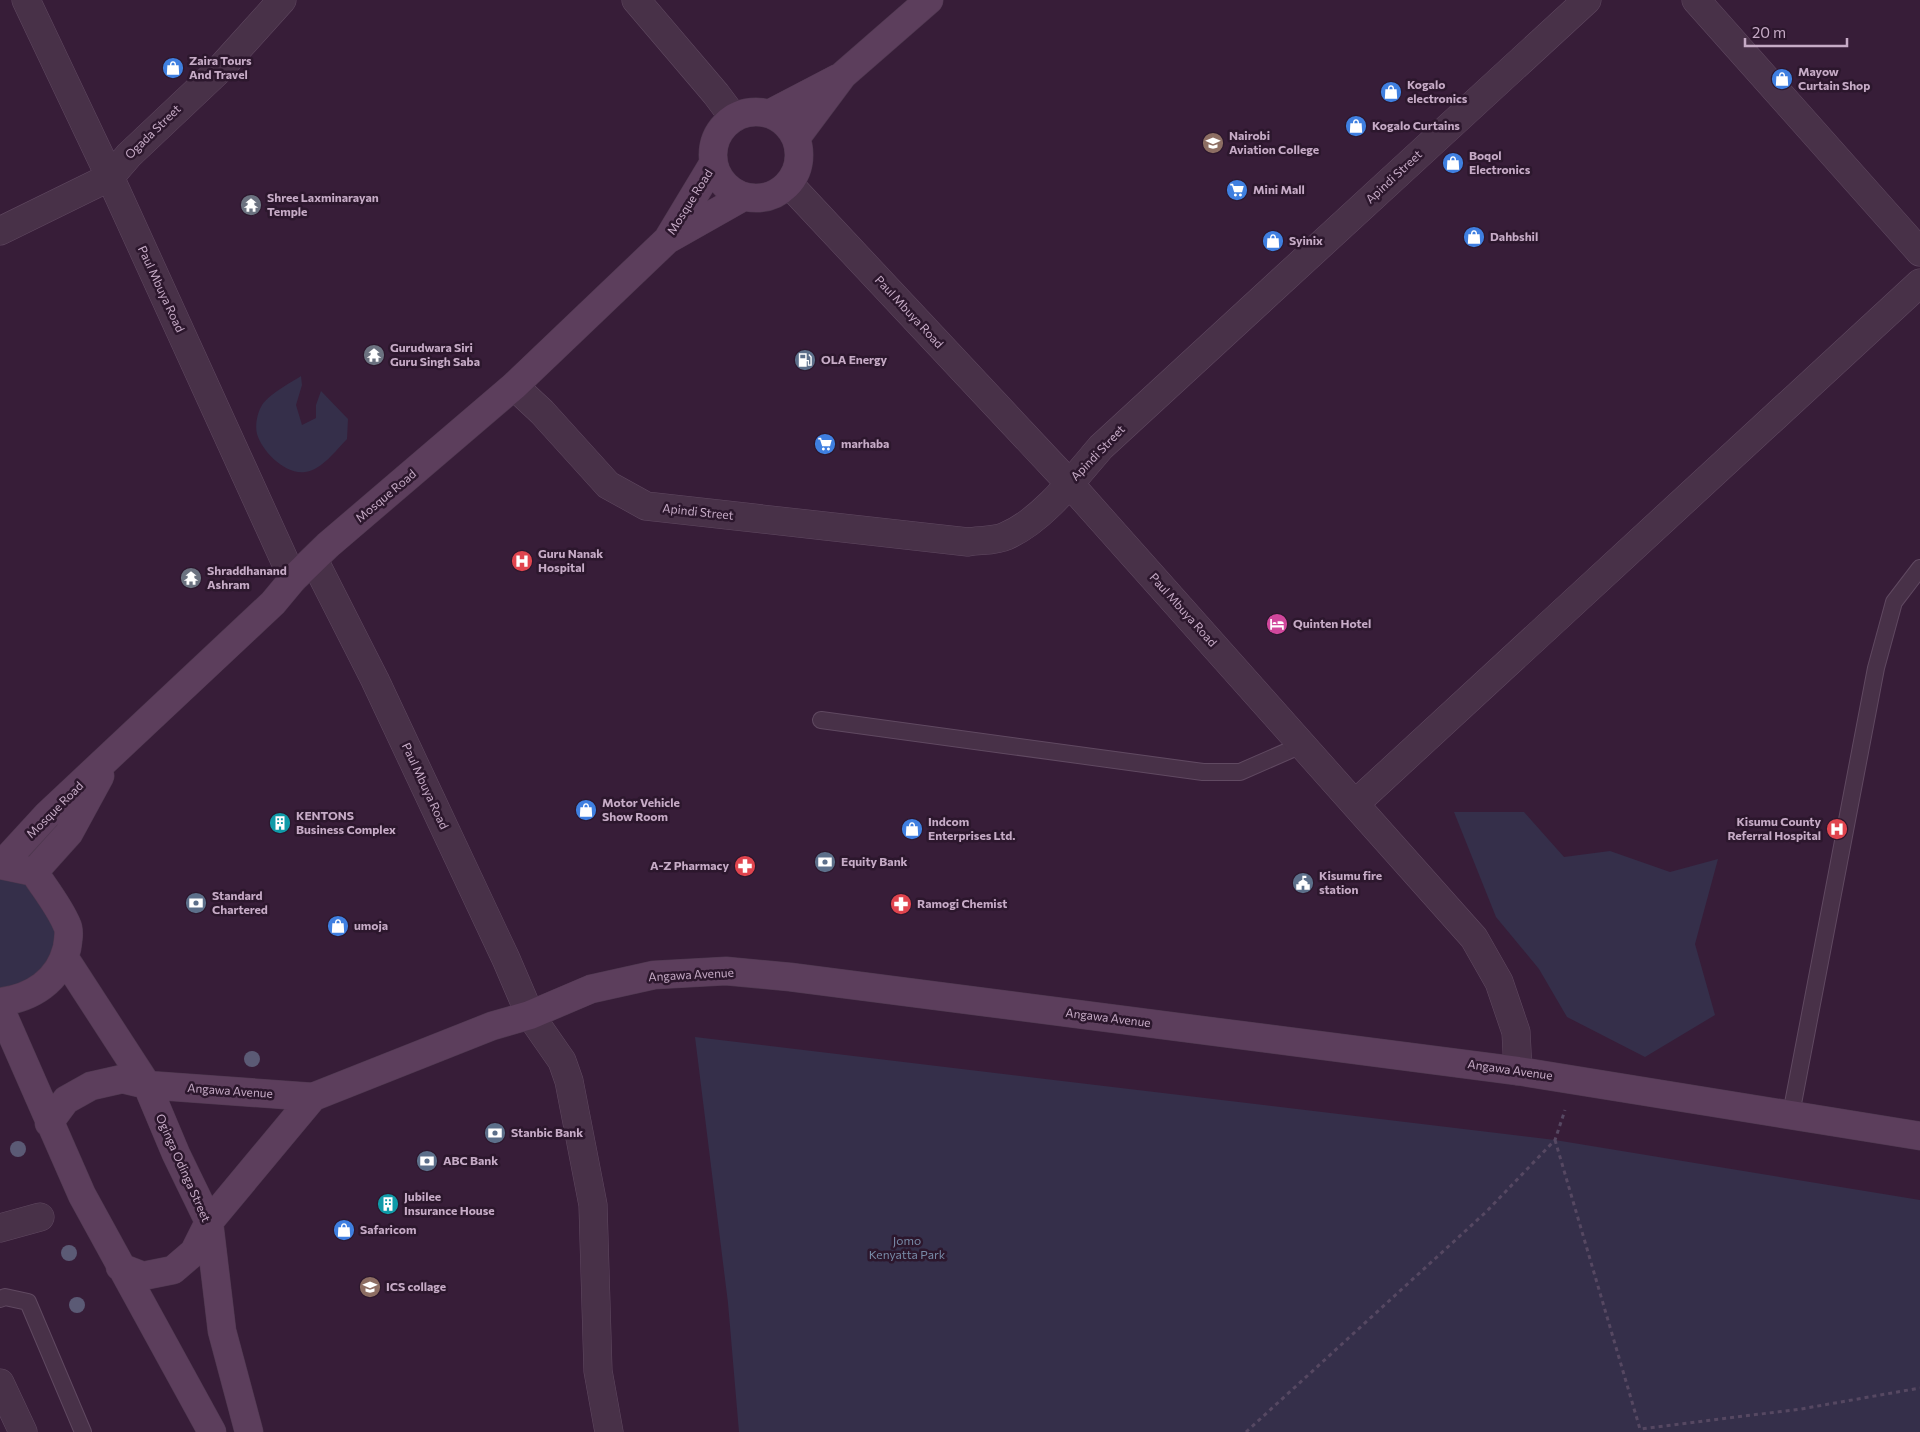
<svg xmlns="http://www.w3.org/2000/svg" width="1920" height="1432" viewBox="0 0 1920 1432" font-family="Commissioner,sans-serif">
<rect width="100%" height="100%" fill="#371d38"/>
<path fill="#352f4a" d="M 301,376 L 302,385 L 296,405 L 302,425 L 316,418 L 316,405 L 321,391 L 348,419 L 347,439 C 336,450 322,470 305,472 C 285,475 262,451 257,434 C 255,426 257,414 261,407 C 266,396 290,383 301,376 Z
M 1454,812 L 1524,812 L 1564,857 L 1610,851 L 1670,872 L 1718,859 L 1695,944 L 1715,1015 L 1645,1057 L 1567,1017 L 1539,969 L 1496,917 Z
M 0,874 L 18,874 L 58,929 L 55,945 L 37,978 L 0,992 Z
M 695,1037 L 1555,1140 L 1920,1200 L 1920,1432 L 739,1432 L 728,1303 Z"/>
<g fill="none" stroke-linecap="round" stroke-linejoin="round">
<g stroke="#604961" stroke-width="18">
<path id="lane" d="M 821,720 L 1203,772 L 1240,772 L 1304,744
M 1791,1114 L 1876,668 L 1894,602 L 1920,568
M 0,1299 L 5,1297 L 28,1302 L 83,1432"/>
</g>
<g stroke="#604961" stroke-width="29">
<path id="street" d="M 26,0 L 110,177 L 293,579
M 636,0 L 716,94 L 734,118
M 1696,0 L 1920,252
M 789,184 L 1069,483 L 1474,938 L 1499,982 L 1516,1032 L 1518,1071
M 0,231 L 110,177 L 129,155 L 218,71 L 282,0
M 514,386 L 542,412 L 608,485 L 646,506 L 968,542 C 980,540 996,541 1006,536 C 1042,521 1076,476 1101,447 L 1587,0
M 314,560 L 375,680 L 506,959 L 530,1015 L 562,1061 L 569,1081 L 593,1205 L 598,1371 L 609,1432
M 1356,803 L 1920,283
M 0,1228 L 40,1217
M 0,1383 L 23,1432"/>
</g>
<g stroke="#4e384f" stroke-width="29">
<path id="secondary" d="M713 155a43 43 0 1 1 86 0a43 43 0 1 1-86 0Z
M 769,114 L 838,78
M 796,138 L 843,75 L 929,0
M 669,237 L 713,164
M 2,864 L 47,815 L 273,603 L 293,579 L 328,545 L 514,386 L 667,240 L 743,197
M 0,865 L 34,872 C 45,889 59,906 67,925 C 70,931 68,941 67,948 C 59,981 32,998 0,1002
M 34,872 L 69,833 L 100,776
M 64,957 L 147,1085 L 176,1154 L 209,1222 L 222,1331 L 249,1432
M 0,1008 L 82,1195 L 212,1432
M 49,1123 L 66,1100 L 91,1086 L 122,1079 L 147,1085 L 313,1097 L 492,1026 L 530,1015 L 591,989 L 654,975 L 726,971 L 790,977 L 1518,1071 L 1920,1136
M 120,1267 L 143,1276 L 173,1270 L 194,1252 L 209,1222 L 313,1097"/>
</g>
<path stroke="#564862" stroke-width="3" stroke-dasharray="4 4" stroke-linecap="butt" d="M 1555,1140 L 1640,1429 L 1801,1409 L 1920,1388
M 1246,1432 L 1486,1212 L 1555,1140 L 1565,1110"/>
<use href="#lane" stroke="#483148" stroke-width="16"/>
<use href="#street" stroke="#483148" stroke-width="28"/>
<use href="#secondary" stroke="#5c3e5c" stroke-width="28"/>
</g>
<g fill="#5b5a75">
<circle cx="252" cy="1059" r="8"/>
<circle cx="18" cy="1149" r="8"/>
<circle cx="69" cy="1253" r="8"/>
<circle cx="77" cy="1305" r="8"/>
</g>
<defs>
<g id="shop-disc" transform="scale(1.125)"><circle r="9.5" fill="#3f7fe0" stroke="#2c172d"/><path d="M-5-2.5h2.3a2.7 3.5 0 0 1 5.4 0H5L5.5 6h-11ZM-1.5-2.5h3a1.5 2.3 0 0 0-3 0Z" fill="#fff"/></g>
<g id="university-disc" transform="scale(1.125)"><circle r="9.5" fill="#8d6e63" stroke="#2c172d"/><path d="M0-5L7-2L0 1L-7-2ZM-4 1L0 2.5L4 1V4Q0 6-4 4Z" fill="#fff"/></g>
<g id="supermarket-disc" transform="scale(1.125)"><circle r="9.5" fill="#3f7fe0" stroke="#2c172d"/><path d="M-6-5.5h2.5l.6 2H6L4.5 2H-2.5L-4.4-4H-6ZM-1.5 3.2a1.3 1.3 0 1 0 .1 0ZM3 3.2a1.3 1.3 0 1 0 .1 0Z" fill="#fff"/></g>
<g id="temple-disc" transform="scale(1.125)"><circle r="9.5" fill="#6b7280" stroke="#2c172d"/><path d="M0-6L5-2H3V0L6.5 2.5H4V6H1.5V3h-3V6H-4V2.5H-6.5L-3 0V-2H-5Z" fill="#fff"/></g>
<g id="fuel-disc" transform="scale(1.125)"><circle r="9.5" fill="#5c6f8a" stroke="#2c172d"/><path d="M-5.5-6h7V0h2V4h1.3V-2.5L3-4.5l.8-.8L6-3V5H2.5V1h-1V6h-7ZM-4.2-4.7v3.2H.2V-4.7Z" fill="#fff"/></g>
<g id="hospital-disc" transform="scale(1.125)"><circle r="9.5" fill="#e0444e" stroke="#2c172d"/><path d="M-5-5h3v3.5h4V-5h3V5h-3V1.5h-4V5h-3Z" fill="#fff"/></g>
<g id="hotel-disc" transform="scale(1.125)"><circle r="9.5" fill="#d1479c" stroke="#2c172d"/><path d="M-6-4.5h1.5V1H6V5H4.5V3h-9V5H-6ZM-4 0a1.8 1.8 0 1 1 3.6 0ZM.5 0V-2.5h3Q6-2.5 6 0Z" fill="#fff"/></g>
<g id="building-disc" transform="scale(1.125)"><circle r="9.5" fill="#0f9aa8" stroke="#2c172d"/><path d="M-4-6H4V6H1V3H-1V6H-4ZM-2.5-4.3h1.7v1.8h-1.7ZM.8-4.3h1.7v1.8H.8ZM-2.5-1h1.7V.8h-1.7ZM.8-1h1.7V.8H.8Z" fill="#fff"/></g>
<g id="bank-disc" transform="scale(1.125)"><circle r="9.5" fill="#5c6f8a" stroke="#2c172d"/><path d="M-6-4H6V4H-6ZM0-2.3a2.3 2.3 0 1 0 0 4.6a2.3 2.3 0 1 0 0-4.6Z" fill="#fff"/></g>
<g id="pharmacy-disc" transform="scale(1.125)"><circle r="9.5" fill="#e0444e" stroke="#2c172d"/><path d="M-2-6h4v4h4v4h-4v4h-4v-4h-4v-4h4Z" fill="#fff"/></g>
<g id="civic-disc" transform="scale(1.125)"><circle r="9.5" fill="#5c6f8a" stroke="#2c172d"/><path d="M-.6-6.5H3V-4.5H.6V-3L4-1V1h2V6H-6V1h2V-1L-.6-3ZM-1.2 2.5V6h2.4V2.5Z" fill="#fff"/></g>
<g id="school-disc" transform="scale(1.125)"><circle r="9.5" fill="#8d6e63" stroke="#2c172d"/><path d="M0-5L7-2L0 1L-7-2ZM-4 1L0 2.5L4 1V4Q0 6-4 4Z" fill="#fff"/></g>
</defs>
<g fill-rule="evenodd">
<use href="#shop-disc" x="173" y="68"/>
<use href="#shop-disc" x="1782" y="79"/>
<use href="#shop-disc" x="1391" y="92"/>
<use href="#shop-disc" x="1356" y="126"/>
<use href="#university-disc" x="1213" y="143"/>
<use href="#shop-disc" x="1453" y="163"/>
<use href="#supermarket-disc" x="1237" y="190"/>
<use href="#temple-disc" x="251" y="205"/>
<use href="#shop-disc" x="1474" y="237"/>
<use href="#shop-disc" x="1273" y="241"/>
<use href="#temple-disc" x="374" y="355"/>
<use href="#fuel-disc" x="805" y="360"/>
<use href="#supermarket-disc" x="825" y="444"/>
<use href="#hospital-disc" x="522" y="561"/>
<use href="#temple-disc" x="191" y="578"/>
<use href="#hotel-disc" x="1277" y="624"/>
<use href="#shop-disc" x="586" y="810"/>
<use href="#building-disc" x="280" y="823"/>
<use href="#shop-disc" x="912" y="829"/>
<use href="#hospital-disc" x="1837" y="829"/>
<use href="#bank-disc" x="825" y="862"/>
<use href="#pharmacy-disc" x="745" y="866"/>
<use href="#civic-disc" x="1303" y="883"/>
<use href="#bank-disc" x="196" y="903"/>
<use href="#pharmacy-disc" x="901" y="904"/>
<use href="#shop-disc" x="338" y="926"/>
<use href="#bank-disc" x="495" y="1133"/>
<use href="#bank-disc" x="427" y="1161"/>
<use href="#building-disc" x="388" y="1204"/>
<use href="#shop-disc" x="344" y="1230"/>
<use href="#school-disc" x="370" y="1287"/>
</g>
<g text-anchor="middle" stroke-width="5" stroke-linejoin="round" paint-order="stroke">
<g font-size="12" font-weight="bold" fill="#c6abc6" stroke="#2c172d" text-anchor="start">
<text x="189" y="65">Zaira Tours<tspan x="189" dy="14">And Travel</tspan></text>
<text x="1798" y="76">Mayow<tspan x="1798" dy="14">Curtain Shop</tspan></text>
<text x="1407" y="89">Kogalo<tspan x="1407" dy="14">electronics</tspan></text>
<text x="1372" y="130">Kogalo Curtains</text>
<text x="1229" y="140">Nairobi<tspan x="1229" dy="14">Aviation College</tspan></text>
<text x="1469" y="160">Boqol<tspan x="1469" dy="14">Electronics</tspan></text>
<text x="1253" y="194">Mini Mall</text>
<text x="267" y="202">Shree Laxminarayan<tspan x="267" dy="14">Temple</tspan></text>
<text x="1490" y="241">Dahbshil</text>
<text x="1289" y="245">Syinix</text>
<text x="390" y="352">Gurudwara Siri<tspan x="390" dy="14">Guru Singh Saba</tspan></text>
<text x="821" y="364">OLA Energy</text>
<text x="841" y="448">marhaba</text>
<text x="538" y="558">Guru Nanak<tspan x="538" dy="14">Hospital</tspan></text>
<text x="207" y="575">Shraddhanand<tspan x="207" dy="14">Ashram</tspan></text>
<text x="1293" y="628">Quinten Hotel</text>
<text x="602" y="807">Motor Vehicle<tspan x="602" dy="14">Show Room</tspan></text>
<text x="296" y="820">KENTONS<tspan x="296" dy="14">Business Complex</tspan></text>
<text x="928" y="826">Indcom<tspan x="928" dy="14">Enterprises Ltd.</tspan></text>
<text x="1821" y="826" text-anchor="end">Kisumu County<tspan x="1821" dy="14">Referral Hospital</tspan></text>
<text x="841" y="866">Equity Bank</text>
<text x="729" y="870" text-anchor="end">A-Z Pharmacy</text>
<text x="1319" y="880">Kisumu fire<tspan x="1319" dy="14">station</tspan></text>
<text x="212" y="900">Standard<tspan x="212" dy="14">Chartered</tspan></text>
<text x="917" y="908">Ramogi Chemist</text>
<text x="354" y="930">umoja</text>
<text x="511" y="1137">Stanbic Bank</text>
<text x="443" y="1165">ABC Bank</text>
<text x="404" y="1201">Jubilee<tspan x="404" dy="14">Insurance House</tspan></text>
<text x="360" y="1234">Safaricom</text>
<text x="386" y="1291">ICS collage</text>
</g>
<g font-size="12" fill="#c6abc6" stroke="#2c172d">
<text transform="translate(153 132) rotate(-44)" y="4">Ogada Street</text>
<text transform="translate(1394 177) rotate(-43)" y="4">Apindi Street</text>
<text transform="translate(690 202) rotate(-58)" y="4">Mosque Road</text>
<text transform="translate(161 289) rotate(65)" y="4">Paul Mbuya Road</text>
<text transform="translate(909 312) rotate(47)" y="4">Paul Mbuya Road</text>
<text transform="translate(1098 453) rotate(-46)" y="4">Apindi Street</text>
<text transform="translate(386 496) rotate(-40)" y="4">Mosque Road</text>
<text transform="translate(698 512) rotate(6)" y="4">Apindi Street</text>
<text transform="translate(1183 610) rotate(48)" y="4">Paul Mbuya Road</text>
<text transform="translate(425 786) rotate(65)" y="4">Paul Mbuya Road</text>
<text transform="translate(55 810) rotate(-45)" y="4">Mosque Road</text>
<text transform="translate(691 975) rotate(-3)" y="4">Angawa Avenue</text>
<text transform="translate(1108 1018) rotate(7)" y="4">Angawa Avenue</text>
<text transform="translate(1510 1070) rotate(8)" y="4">Angawa Avenue</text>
<text transform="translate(230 1091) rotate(4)" y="4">Angawa Avenue</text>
<text transform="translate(183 1168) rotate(66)" y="4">Oginga Odinga Street</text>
</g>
<g font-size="12" fill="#788ba7" stroke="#2c172d">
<text x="907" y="1245">Jomo<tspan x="907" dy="14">Kenyatta Park</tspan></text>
</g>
</g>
<path d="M1745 38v8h102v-8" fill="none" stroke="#c6abc6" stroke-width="2.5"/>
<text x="1752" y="38" font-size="15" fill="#c6abc6" stroke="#2c172d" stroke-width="4" paint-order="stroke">20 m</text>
</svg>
